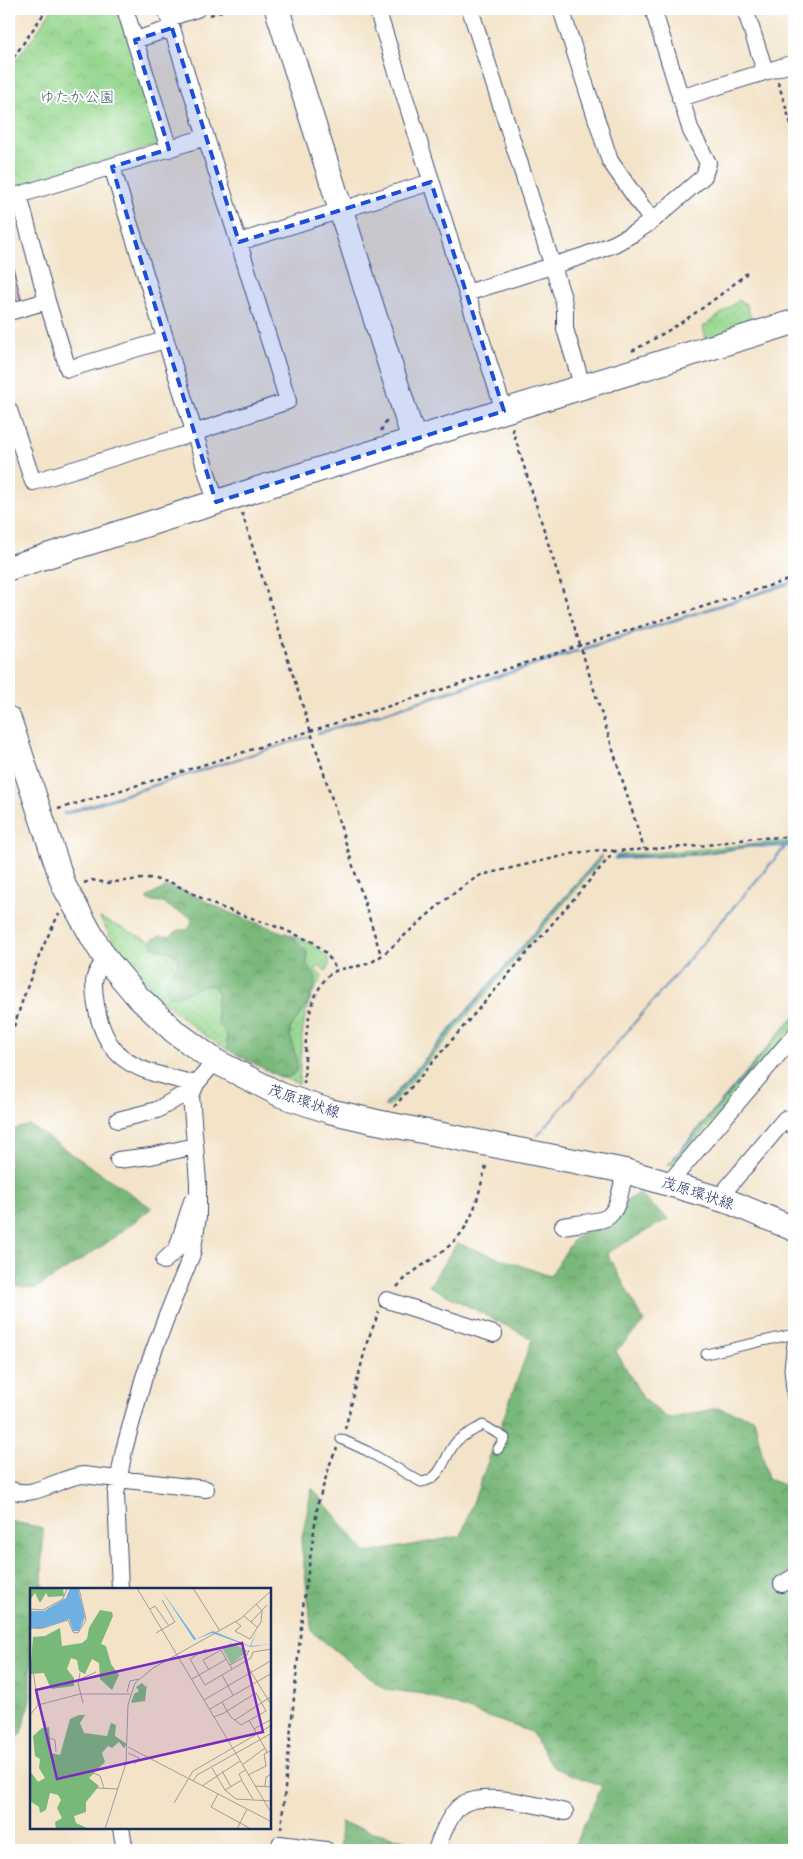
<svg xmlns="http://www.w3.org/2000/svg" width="803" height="1859" viewBox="0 0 803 1859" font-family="'Patrick Hand','Klee One',sans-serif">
<defs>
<pattern id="grass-dots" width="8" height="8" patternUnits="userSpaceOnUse" patternTransform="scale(1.25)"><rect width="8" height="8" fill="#95d78e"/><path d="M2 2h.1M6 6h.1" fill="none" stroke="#80b97d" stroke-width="1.8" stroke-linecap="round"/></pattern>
<pattern id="forest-crowns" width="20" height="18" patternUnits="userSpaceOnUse" patternTransform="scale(1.25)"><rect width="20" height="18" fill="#78b879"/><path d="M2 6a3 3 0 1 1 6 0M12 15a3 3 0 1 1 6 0" fill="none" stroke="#629666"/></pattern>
<pattern id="park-crowns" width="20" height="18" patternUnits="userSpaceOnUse" patternTransform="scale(1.25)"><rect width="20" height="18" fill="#95d78e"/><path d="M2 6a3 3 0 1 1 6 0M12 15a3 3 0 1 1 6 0" fill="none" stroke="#80b97d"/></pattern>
<pattern id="water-waves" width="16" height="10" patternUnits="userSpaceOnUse" patternTransform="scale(1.25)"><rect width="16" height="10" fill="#6fb0e3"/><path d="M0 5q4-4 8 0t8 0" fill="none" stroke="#5a90bb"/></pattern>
<pattern id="building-back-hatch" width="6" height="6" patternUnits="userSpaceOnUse" patternTransform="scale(1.25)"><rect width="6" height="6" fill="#c592be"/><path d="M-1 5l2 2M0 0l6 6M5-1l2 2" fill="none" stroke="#9f789e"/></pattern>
</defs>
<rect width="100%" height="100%" fill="#fff"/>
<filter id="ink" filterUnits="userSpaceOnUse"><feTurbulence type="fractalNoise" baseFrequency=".02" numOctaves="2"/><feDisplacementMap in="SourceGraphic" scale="10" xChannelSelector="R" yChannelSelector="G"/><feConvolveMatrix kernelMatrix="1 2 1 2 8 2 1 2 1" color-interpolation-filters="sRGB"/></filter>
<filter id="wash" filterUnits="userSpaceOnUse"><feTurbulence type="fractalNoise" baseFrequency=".0096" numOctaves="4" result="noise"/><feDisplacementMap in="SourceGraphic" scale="20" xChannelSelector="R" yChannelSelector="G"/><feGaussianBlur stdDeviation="1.12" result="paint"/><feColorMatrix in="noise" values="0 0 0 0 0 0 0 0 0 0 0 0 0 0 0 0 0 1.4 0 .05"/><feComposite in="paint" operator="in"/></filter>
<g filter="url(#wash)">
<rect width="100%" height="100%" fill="#f3e3c8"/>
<path fill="url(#grass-dots)" stroke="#588376" d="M 739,300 L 746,304 L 752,321 L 750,326 L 706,340 L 703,327 Z
M 774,842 L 794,842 L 794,844 L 750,846 L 694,854 L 615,857 L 618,855 L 695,850 Z
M 601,857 L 602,859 L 389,1107 L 386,1106 Z
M 100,918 L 150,941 L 154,948 L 170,952 L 178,956 L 178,966 L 168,974 L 183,995 L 198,986 L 212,985 L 218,992 L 216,1005 L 218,1023 L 226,1032 L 228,1050 C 175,1019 129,972 100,918 Z
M 285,933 C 296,936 342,955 326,971 L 318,966 L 316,971 L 322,976 C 319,983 314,990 311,997 C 300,1024 301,1056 299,1084 L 278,1076 L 284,1078 L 297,1062 C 296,1051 288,1040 290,1029 L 307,1004 L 312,972 L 307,966 C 306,962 308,958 307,953 C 305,946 292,936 285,933 Z
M 794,1018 L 794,1026 L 674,1165 L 668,1164 L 675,1158 Z"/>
<path fill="url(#forest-crowns)" stroke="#4a746c" d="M 166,887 L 185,891 L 230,913 L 290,935 L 307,953 L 307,966 C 310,969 313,972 315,976 C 319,989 298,1018 290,1029 C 288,1042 313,1084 278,1076 L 228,1050 L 226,1032 L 218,1023 L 216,1005 L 218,992 L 212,985 C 195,986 186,995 169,997 C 164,980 164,978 178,966 L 178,956 L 170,952 L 154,947 L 150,941 L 160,936 L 170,936 L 179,930 L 187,930 C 200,914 182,915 173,909 C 164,903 160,901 150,901 L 146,898 Z
M 29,1125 L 152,1208 L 104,1245 L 35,1289 L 9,1285 L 9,1131 Z
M 638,1193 L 668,1219 L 607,1253 L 644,1322 L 616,1351 L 643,1398 L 668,1419 L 717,1408 L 754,1418 L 768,1479 L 794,1489 L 794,1850 L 572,1850 L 602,1786 L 554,1768 L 531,1732 L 423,1694 L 384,1689 L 312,1632 L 301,1542 L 312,1488 L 366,1553 L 461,1536 L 532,1339 L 429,1286 L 457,1243 L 550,1276 L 573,1240 Z
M 9,1521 L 43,1528 L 42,1589 L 31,1589 L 31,1694 L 22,1734 L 9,1741 Z
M 341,1823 L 440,1850 L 339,1850 Z"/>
<path fill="url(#park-crowns)" stroke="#588376" d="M 52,9 L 119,9 L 162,143 L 9,191 L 9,69 L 35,35 Z"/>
<path fill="url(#water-waves)" stroke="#4570a0" d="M 794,581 L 794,583 L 584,650 L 583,648 Z
M 577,650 L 579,652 L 319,734 L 317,733 Z
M 309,736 L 309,737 L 64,815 L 63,813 Z
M 794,844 L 794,845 L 787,846 L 538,1136 L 537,1136 L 784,847 L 750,847 L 694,855 L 614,859 L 615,857 L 694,854 L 750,846 Z
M 601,855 L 601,857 L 386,1106 L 384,1106 Z
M 794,1016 L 674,1159 L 673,1158 Z"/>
<g id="blocks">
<path fill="url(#building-back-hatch)" d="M 9,261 L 12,263 L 21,300 L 9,303 Z"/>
</g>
</g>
<g filter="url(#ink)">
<use href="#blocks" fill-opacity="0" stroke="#3b4a6e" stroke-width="1"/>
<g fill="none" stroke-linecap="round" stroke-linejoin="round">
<g stroke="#3b4a6e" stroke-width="11">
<path id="lane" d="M 706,1354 L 794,1334
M 792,1399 L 789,1369 L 793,1335
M 341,1439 L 367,1451 L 421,1482 C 442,1480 444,1456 456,1442 C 463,1435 475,1430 483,1425 L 505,1438 L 498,1449"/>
</g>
<g stroke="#3b4a6e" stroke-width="18">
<path id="street" d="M 125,9 L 169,149
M 377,9 L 504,411
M 470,9 L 563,298 L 565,310 L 565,329 L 583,388
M 561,9 L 610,161 L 652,221
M 745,9 L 765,71
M 169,18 L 197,9
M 135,40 L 172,28
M 680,98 L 794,63
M 112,167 L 216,502
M 239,242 L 431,182
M 467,293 L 586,255 L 614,244 L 634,233 L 652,221 L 704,176 L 708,163 L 691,131 L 653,9
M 9,312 L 47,301
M 165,340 L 68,369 L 47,301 L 19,195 L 206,137
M 9,410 L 33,482 L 194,433 L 288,401 L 166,9
M 106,959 C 91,977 93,982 96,1005 C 106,1067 143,1071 196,1084
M 118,1120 L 157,1110 L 179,1097 L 191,1096
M 118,1160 L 151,1156 L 195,1146
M 669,1183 L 794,1036
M 718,1199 L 785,1119 L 794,1127
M 563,1226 C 573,1224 598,1222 606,1218 C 620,1210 621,1185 625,1171
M 164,1261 L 177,1249 L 192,1201
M 387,1300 L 494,1334
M 9,1489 C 32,1501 59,1477 83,1475 L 206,1489
M 782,1584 L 794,1577
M 120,1589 L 116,1494 L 124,1450 L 144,1377 L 166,1318 L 192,1254 L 198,1217 L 198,1182 L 191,1096 L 196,1084 L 215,1061
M 121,1828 L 125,1850
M 280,1844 L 326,1850
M 436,1850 C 441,1837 447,1820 457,1809 C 476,1787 539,1806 565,1812"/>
</g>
<g stroke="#3b4a6e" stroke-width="26">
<path id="secondary" d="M 277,9 L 414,440
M 9,568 L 504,411 L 794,322
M 9,719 L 64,886 L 93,938 L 106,959 L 138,997 L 174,1031 L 215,1061 L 281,1095 L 329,1111 L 377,1122 L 625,1171 L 730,1202 L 794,1229"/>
</g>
<path stroke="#3b4a6e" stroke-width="2.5" stroke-dasharray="4 4" stroke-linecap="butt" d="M 210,15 L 229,9
M 9,64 L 47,9
M 778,82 L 794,134
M 632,351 C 674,329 711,304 747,273
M 512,428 L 644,849
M 381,431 L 388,418
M 242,513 L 381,955
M 58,809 L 168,776 L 794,578
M 84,883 L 92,880 L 107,883 L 150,878 L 172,883 L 217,906 L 280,928 L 313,942 L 326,953 L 337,970
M 9,1042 C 23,998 37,955 59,914
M 304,1084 C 306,1049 303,1007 326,978 C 337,964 360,970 375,960 C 385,954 395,944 404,936 C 429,914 453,891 481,875 L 576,853 L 600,850 L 615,851
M 394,1107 L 615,851 L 700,846 L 754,838 L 794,837
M 397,1287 C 416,1265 448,1254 464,1229 C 477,1210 480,1185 487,1163
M 345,1429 L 367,1342 L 379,1312
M 281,1829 L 303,1607 L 318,1503 L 331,1461 L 337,1448"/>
<use href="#lane" stroke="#fff" stroke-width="9"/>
<use href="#street" stroke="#fff" stroke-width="16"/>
<use href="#secondary" stroke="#fff" stroke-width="24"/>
</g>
</g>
<path fill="#1d4ed8" fill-opacity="0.2" stroke="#1d4ed8" stroke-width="4" stroke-dasharray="10 6" stroke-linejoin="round" d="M 172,28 L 239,242 L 431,182 L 504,411 L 216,502 L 112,167 L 169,149 L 135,40 Z"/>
<g text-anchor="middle" stroke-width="4" stroke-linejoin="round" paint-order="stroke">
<g font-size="15" fill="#40616c" stroke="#fff">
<text x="77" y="102">ゆたか公園</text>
</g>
<g font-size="15" fill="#1b2f5e" stroke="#fff">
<text transform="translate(304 1101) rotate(19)" y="5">茂原環状線</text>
<text transform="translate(698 1193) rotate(18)" y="5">茂原環状線</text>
</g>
</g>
<g transform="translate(30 1588)">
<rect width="241" height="241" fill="#f3e3c8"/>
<path d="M 0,0 L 33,0 L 34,8 L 18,9 L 16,5 L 10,15 L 5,5 L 0,12 ZM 70,22 L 82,24 L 83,28 L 71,56 L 76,58 L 81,76 L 89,87 L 82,102 L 70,91 L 69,75 L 62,71 L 55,86 L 49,83 L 47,72 L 41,70 L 37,81 L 44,90 L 44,98 L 21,101 L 14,85 L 0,86 L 3,49 L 15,48 L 30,40 L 32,58 L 52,55 L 57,51 L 59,40 ZM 117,94 L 115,113 L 101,115 L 104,106 L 109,103 L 106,99 L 112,95 L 116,99 ZM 49,127 L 55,127 L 50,135 L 54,145 L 77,148 L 81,135 L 86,137 L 85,148 L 97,156 L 94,160 L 89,154 L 82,160 L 78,158 L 72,165 L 75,174 L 59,190 L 69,198 L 56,214 L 56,224 L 44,228 L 46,235 L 59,241 L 26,241 L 25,234 L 32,230 L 27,220 L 31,212 L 28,207 L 20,205 L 16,222 L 10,225 L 9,219 L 0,213 L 0,183 L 8,194 L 15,190 L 9,180 L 10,171 L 5,168 L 3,148 L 12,140 L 19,139 L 21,165 L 30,167 L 40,131 Z" fill="#78b879"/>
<path d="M 201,55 L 218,63 L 201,76 L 192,60 Z" fill="#95d78e"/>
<path d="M 40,0 L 48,0 L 55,29 L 49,43 L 43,43 L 39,31 L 10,41 L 0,40 L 0,23 L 14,23 L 36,10 ZM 130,0 L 166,51 L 183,43 L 220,58 L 227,43 L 221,58 L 241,56 L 221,59 L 182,45 L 164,52 Z" fill="#6fb0e3"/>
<path fill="none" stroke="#9d9b9e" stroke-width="1" d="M 107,0 L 242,226M 163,0 L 190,43M 132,12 L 145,34M 0,21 L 13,22 L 33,11 L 37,0M 120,21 L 125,18 L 139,38M 214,28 L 227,39M 206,34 L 211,38 L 205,43 L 220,51 L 231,34 L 232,23 L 226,16M 221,34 L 237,17M 0,40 L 13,40 L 38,32 L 43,44 L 48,45 L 56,32 L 49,0M 126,45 L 145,34M 176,61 L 160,71 L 175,97 L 221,70 L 223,64 L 242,61M 215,74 L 242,118M 200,77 L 217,67 L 219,62M 0,79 L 3,82 L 8,117M 179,82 L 173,72 L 191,62 L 202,81M 50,85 L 48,95 L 53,115M 192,87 L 203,107M 162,91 L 197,71M 48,92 L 66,84M 97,104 L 100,93 L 109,91M 174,112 L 242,72M 180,121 L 242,85M 0,127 L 8,117 L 50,106 L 100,106M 184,129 L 194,125 L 197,123 L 226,105 L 236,123 L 211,137 L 201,129 L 197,123 L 192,114M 205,132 L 242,108M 219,132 L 227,146 L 242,137M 15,133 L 17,149 L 25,152 L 26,164M 224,141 L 242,131M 98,159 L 242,234M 98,165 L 109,170 L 105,176M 212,177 L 235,160M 182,180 L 195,202 L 212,192 L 209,186 L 215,182M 57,182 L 70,188 L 74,200M 192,183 L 201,199M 218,187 L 236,178 L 234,166 L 242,162M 163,193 L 167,187 L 242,145M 212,193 L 223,211M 172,198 L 210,173M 225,198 L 242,199M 235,198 L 236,189 L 242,186M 67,200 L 88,201M 195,202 L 206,211 L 242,213M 188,206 L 181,219 L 221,241M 144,215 L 163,183 L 227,146 L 237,164M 75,241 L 96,175 L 98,117 L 105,95 L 123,80 L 210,31 L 242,2M 207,241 L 217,221"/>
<path fill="#7b2cbf" fill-opacity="0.15" stroke="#7b2cbf" stroke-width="2.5" d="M 212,55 L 233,144 L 27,191 L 6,102 Z"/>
<rect width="241" height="241" fill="none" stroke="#1b2f5e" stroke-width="2.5"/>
</g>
<rect width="803" height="1859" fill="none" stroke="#fff" stroke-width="30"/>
</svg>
